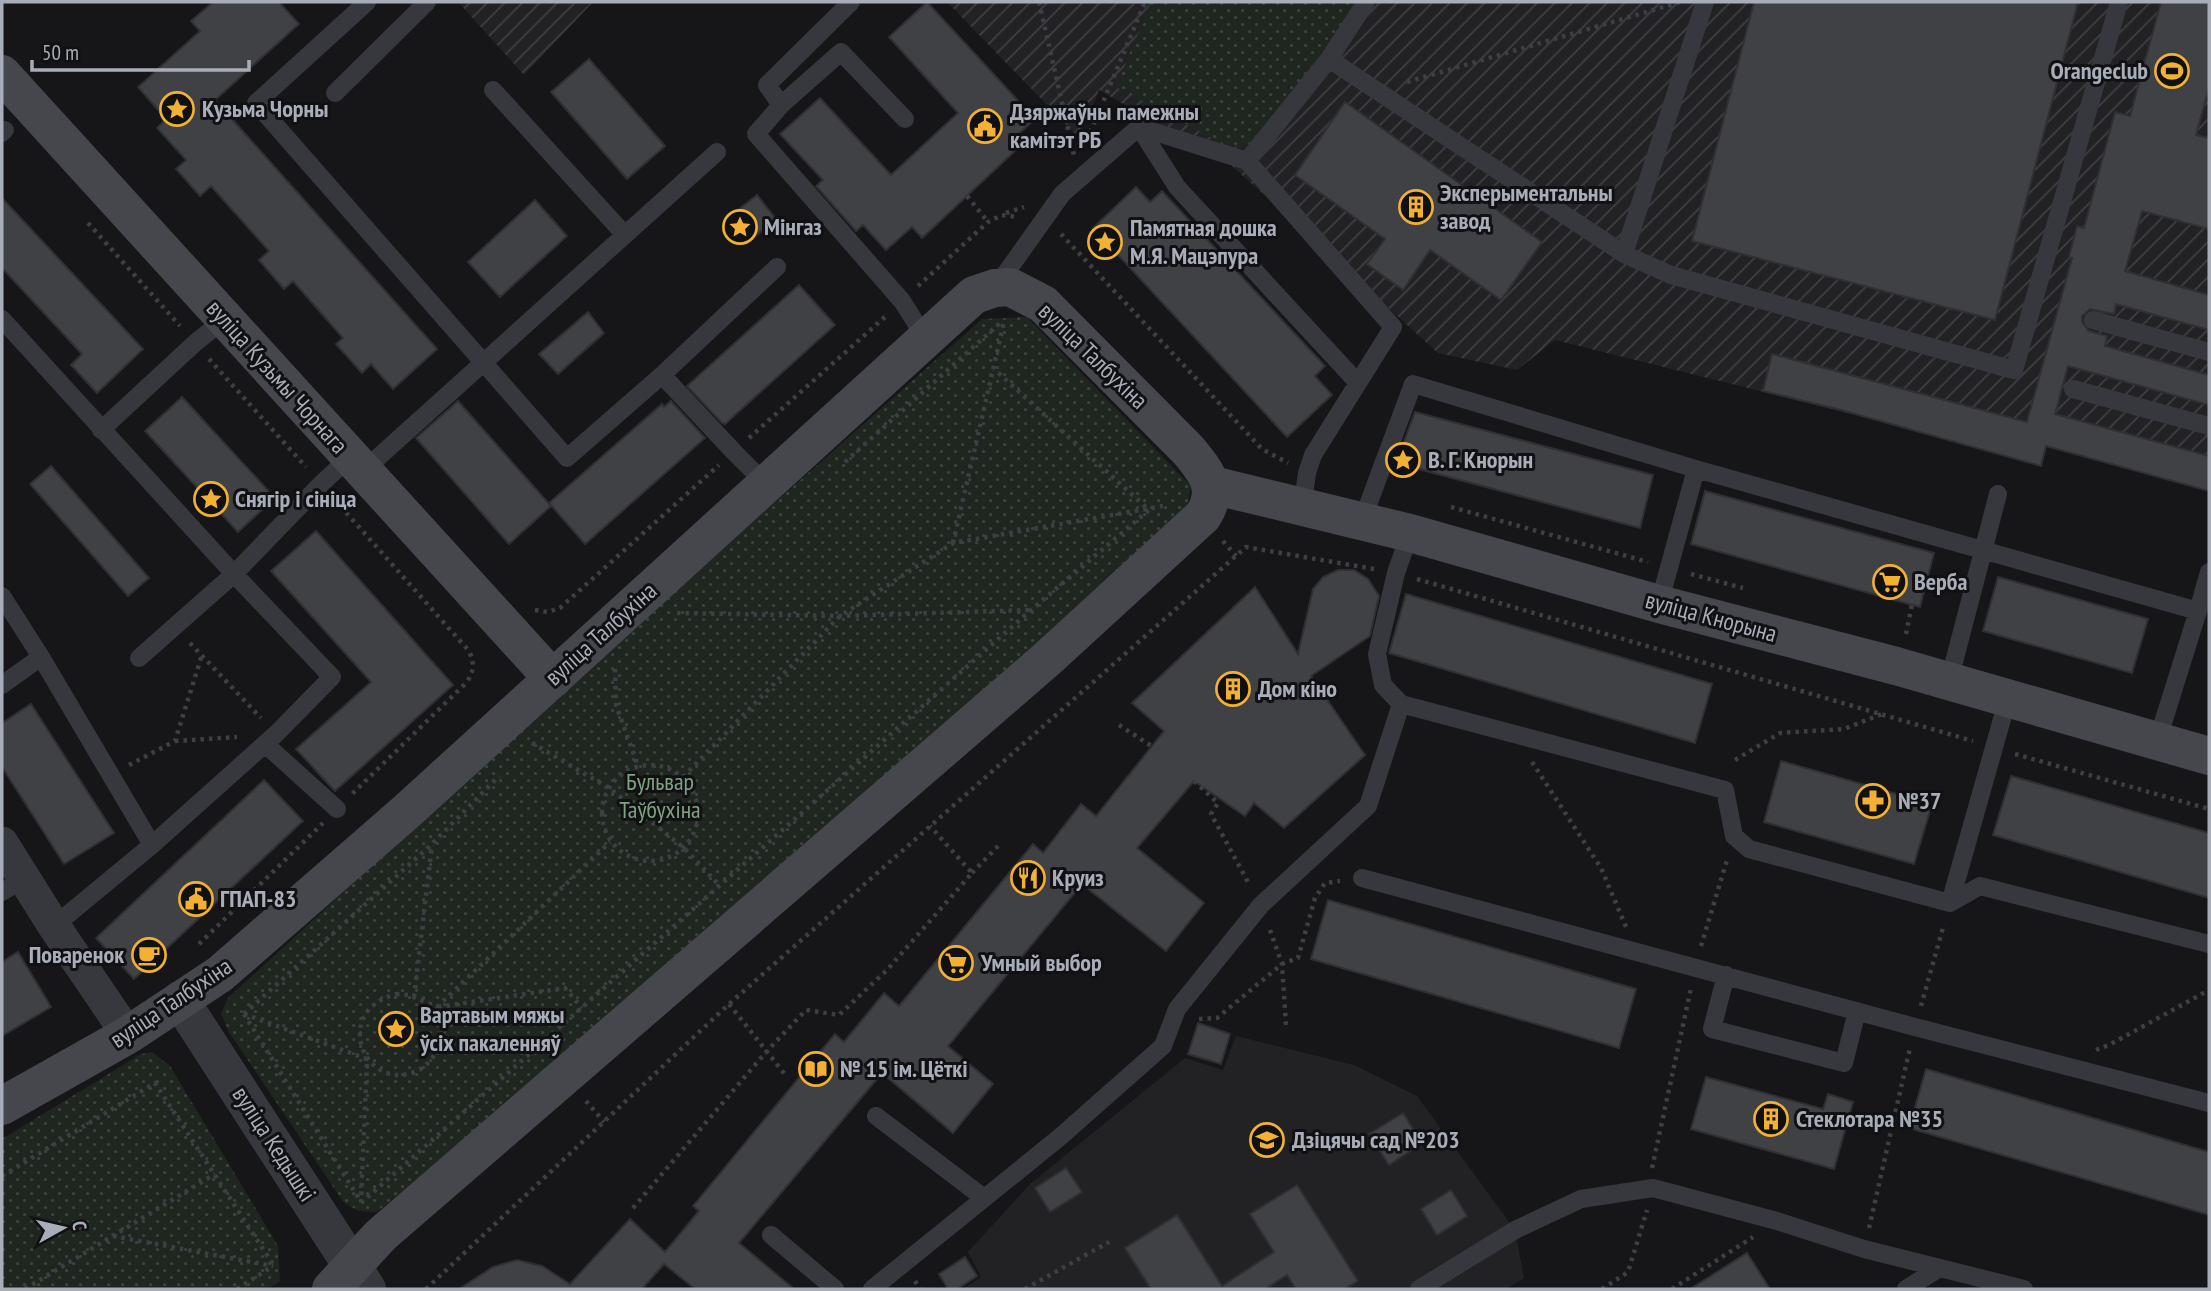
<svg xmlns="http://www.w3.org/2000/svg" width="2211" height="1291" viewBox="0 0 2211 1291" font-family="'PT Sans Narrow',sans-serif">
<defs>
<pattern id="industrial-furrows" width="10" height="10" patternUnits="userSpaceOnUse" patternTransform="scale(1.75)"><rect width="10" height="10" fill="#222225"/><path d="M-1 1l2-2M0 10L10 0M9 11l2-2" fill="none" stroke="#3f3f43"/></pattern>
<pattern id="grass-dots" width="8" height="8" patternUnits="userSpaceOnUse" patternTransform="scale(1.75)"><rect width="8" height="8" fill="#1e261f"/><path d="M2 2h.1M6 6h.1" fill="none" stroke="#3c433d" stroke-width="1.8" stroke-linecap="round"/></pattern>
</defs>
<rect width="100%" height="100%" fill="#161618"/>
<path fill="#222225" d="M 1236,1036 L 1354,1065 L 1417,1096 L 1515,1230 L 1524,1278 L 1506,1289 L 963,1289 L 981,1277 L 968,1252 L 1030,1184 L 1185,1058 L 1223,1070 Z"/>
<path fill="url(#industrial-furrows)" d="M 458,2 L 593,2 L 524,75 Z
M 947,2 L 2209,2 L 2209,491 L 2047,446 L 2041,466 L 1868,418 L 1555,340 L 1517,370 L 1438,353 L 1232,166 L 1099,90 L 1079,138 Z"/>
<path fill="url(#grass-dots)" d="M 1151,2 L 1359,2 L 1272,138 L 1231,148 L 1116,87 Z
M 1027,317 L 1191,486 L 1185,519 L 738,916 L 377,1212 L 359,1211 L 344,1203 L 229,1032 L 221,1014 L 228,998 L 558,695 L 982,319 Z
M 152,1052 L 170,1066 L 278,1246 L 280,1281 L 268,1289 L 2,1289 L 2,1139 L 141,1054 Z"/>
<path fill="#404145" stroke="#303034" stroke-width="2" d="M 213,2 L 279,2 L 299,24 L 215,100 L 437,349 L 393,389 L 371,364 L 362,373 L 336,344 L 343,338 L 293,281 L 284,289 L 259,260 L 269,251 L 211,186 L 200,196 L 176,169 L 186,160 L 157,128 L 166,119 L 138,87 L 200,31 L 191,21 Z
M 927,2 L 1035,119 L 1010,142 L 1017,149 L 922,238 L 912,227 L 886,250 L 863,225 L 856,231 L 816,186 L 823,180 L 780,134 L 820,98 L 891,175 L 958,113 L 889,37 Z
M 1754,2 L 2078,2 L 1995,320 L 1692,241 Z
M 2161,2 L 2209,2 L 2209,88 L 2196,135 L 2209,138 L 2209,229 L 2142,211 L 2125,271 L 2209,295 L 2209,330 L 2116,304 L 2114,314 L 2090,309 L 2082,316 L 2082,322 L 2089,331 L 2107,336 L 2105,346 L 2209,375 L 2209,405 L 2068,366 L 2055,414 L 2209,456 L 2209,491 L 2046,446 L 2041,466 L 1841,410 L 1763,391 L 1772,354 L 2027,422 L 2072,258 L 2069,257 L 2077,226 L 2084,228 L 2115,112 L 2130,116 Z
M 589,59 L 665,146 L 627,179 L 551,92 Z
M 1345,102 L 1542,242 L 1501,300 L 1430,250 L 1403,290 L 1367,264 L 1385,239 L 1295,175 Z
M 1136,187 L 1150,202 L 1162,191 L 1325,366 L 1315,376 L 1332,395 L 1287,437 L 1093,228 Z
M 757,195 L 776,219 L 748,242 L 729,217 Z
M 2,198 L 143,349 L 97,393 L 71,365 L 82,354 L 2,268 Z
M 535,200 L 567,236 L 500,297 L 468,262 Z
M 799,285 L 835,325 L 725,424 L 722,423 L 687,386 Z
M 588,312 L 604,333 L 558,374 L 539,354 Z
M 182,397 L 275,498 L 238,532 L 145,431 Z
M 458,401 L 551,506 L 509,544 L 416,438 Z
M 671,401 L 705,438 L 585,544 L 549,503 L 662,404 L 664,407 Z
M 1415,412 L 1653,475 L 1640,528 L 1396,463 Z
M 51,466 L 149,578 L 128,596 L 30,484 Z
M 1705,491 L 1934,553 L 1920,607 L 1691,544 Z
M 316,531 L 453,685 L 335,791 L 296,749 L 371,682 L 271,571 Z
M 1338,570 L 1354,570 L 1368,579 L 1379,596 L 1370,636 L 1311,676 L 1365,755 L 1284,828 L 1254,803 L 1245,816 L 1194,781 L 1137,848 L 1204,903 L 1166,951 L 1082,884 L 948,1046 L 993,1084 L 953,1133 L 882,1073 L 739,1243 L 794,1289 L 695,1289 L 664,1264 L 642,1289 L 459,1289 L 493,1267 L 517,1260 L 542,1266 L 570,1284 L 630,1219 L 665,1252 L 699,1211 L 693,1206 L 835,1034 L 844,1042 L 884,993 L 899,1006 L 1033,844 L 1043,853 L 1081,804 L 1096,816 L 1164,731 L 1132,703 L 1255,587 L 1298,654 L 1313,589 L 1323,577 Z
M 1998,577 L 2148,619 L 2132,673 L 1983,631 Z
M 1406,594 L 1712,684 L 1695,743 L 1389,653 Z
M 31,704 L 114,833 L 64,864 L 2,767 L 2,723 Z
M 1781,761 L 1932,804 L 1914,864 L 1764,822 Z
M 2011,776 L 2209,833 L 2209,898 L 1993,835 Z
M 264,780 L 303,821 L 134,979 L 96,938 Z
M 1328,900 L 1636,989 L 1619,1048 L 1311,959 Z
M 18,952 L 51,1007 L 2,1036 L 2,962 Z
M 1198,1023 L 1230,1034 L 1221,1064 L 1188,1054 Z
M 1926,1069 L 2209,1152 L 2209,1215 L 1909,1128 Z
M 1706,1077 L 1823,1109 L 1828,1094 L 1853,1102 L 1834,1169 L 1691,1129 Z
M 1403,1113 L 1422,1143 L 1389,1165 L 1369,1134 Z
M 1066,1168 L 1082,1192 L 1050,1212 L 1035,1188 Z
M 1297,1185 L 1358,1281 L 1344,1289 L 1296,1289 L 1287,1275 L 1265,1289 L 1151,1289 L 1125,1248 L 1177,1215 L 1222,1286 L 1274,1252 L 1250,1214 Z
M 1451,1190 L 1467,1216 L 1437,1235 L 1421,1209 Z
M 1747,1253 L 1770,1289 L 1690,1289 Z
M 965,1257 L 977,1276 L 957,1289 L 948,1289 L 939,1274 Z"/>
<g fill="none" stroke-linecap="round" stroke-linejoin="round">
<path stroke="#3d3f44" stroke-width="4.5" stroke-dasharray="3.5 5" stroke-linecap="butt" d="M 1039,2 L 1074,155
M 1407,82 L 1681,2
M 1087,140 L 1145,2
M 967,196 L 988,222
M 1006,213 L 1024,207
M 88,223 L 180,326
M 1061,234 L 1262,449 L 1288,463
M 918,286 L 988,222 L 1002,215 L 1019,217
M 209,359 L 306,467
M 749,438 L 886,316
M 845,462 L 1000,323
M 335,500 L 469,651 C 475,664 474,672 466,683 L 351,795
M 1451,507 L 1648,562
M 1223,541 L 1236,556
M 953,543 L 1004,322
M 1691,574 L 1743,588
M 1417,579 L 1973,741
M 535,610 L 547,612 L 560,608 L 719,465
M 677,613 L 840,616 L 1029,610
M 1906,634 L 1912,604
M 190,643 L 261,718
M 615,669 L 616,705 L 638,766
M 1119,725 L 1156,749
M 175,741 L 237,737
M 532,743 L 609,788 L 684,848 L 720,886
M 2015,754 L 2209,809
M 1735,760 L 1780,733 L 1844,729 L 1882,714
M 1532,762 L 1601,868 L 1626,927
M602 813a48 48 0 1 1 96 0a48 48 0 1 1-96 0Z
M 129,765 L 175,741 L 202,655
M 683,777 L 840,616 L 953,543 L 1163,506
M 1194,781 L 1218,803 L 1211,814 L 1249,884
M 972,873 L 1001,843
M 1270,930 L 1282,964 L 1286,1025
M 199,944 L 323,823
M 1701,946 L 1727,860
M 396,994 L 409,995 L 437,1007 C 438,1020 442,1033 439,1045 C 436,1055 428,1065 419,1070 C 366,1096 329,1012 396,994 Z
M 414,997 L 432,845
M 729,1004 L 787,1077
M 1921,1006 L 1944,924
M 437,1007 L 610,842
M 438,1007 L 565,988 L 582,1008
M 244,1014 L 432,844 L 499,776
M 244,1014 L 367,1059 L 361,1202
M 244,1014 L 361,1202
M 1199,1019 L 1217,1018 L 1282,964 L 1298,958 L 1315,898 L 1325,883 L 1340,881
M 2096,1050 L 2111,1044 L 2209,990
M 586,1101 L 604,1122
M 1652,1168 L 1691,988
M 2,1176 L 155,1083 L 274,1266
M 361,1203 L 1031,610 L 1149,510 L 994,369
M 633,1208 L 766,1052 L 806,1010 L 839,1015 L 887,970 L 972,873 L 930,826
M 1869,1228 L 1910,1048
M 113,1236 L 273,1266
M 915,1281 L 920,1289
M 25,1289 L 215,1174
M 237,1289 L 273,1266
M 426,1289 L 729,1004 L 1246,547 L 1374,569
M 1025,1289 L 1109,1242
M 1602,1289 L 1628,1272 L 1647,1210
M 1672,1289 L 1753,1237"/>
<path stroke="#37383d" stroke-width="18" d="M 367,2 L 256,103 L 567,458 L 662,375 L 777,267
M 851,2 L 767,85 L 781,105 L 756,134 L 902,301 L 926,339
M 1705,2 L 1624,254 L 1671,275 L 2014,370 L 2119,2
M 1329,59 L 1624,254
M 493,90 L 625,235
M 335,93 L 427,2
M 781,105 L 841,52 L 905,119
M 1139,127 L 1177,187 L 1358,383
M 2,133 L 5,130
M 1247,161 L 1393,327 L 1313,455 L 1307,473 L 1302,508
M 996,287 L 1062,194 L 1139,127 L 1247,161 L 1329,59 L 1366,2
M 2,319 L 234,574 L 321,484 L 350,457
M 2093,320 L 2209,352
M 662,375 L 734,452 L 766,484
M 2073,389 L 2209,426
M 101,430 L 195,343 L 225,319
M 363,471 L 717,152
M 1362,521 L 1413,384 L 1696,469 L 2198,611 L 2157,742
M 1410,533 L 1396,573 L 1377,654 L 1383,685 L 1401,704 L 1725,790 L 1734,836 L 1749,849 L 1950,903 L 1980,886 L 2209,944
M 2,596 L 41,657 L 152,845 L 276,734 L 332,677 L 234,574 L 139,658
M 1659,604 L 1696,469
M 2198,611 L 2209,572
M 1949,681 L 1998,494
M 2,685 L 41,657
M 265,744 L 337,809
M 1362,878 L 1915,1027 L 2209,1103
M 2,892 L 24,879
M 1950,903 L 2008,698
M 54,926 L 152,845
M 1726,975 L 1712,1029 L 1844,1063 L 1857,1011
M 876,1116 L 984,1198
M 771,1235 L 835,1289
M 872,1289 L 1060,1137 L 1163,1046 L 1177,1009 L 1261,905 L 1368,806 L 1401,704
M 1419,1289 L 1515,1230 L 1581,1199 L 1653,1188 L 1777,1221 L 1864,1249 L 2024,1289
M 1906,1289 L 1938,1269"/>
<path stroke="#37383d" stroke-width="33" d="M 2,843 L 54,926 L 128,1035"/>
<path stroke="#37383d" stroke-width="38" d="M 180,1000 L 367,1289"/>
<path stroke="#45474d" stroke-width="38" d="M 2,74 L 553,679
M 1212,485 L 1410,533 L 1659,604 L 1896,666 L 2209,756
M 2,1106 L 128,1035 L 220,974 L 406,812 L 974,295 L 995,288 L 1010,287 L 1043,304 L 1189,451 C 1207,473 1220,489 1203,516 L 1047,659 L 381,1235 L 331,1289"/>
</g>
<defs>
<g id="stadium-ring" transform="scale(1.75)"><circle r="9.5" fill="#111113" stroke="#f2b134" stroke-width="1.5"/><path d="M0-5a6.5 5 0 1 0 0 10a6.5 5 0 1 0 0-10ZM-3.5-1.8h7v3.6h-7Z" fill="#f2b134"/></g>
<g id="sight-ring" transform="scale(1.75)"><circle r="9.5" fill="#111113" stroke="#f2b134" stroke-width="1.5"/><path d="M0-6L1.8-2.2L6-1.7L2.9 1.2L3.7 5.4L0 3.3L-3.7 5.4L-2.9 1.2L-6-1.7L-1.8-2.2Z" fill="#f2b134"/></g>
<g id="civic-ring" transform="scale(1.75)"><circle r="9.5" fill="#111113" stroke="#f2b134" stroke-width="1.5"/><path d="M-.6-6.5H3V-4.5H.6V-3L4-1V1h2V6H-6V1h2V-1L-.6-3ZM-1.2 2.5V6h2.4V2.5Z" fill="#f2b134"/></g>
<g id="building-ring" transform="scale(1.75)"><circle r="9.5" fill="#111113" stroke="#f2b134" stroke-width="1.5"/><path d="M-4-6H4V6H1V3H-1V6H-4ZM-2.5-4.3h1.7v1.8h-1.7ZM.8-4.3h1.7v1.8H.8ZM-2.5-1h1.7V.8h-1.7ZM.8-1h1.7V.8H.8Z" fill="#f2b134"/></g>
<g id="supermarket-ring" transform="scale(1.75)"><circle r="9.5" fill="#111113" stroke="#f2b134" stroke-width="1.5"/><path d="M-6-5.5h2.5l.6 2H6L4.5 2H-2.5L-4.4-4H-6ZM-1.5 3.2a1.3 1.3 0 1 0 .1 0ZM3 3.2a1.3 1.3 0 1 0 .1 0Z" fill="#f2b134"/></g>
<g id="pharmacy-ring" transform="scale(1.75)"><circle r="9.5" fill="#111113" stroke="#f2b134" stroke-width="1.5"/><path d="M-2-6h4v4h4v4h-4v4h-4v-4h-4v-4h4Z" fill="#f2b134"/></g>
<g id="restaurant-ring" transform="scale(1.75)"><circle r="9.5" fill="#111113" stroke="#f2b134" stroke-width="1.5"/><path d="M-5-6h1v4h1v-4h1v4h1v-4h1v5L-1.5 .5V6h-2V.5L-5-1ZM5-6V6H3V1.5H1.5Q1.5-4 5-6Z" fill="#f2b134"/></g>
<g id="cafe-ring" transform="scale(1.75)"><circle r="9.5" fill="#111113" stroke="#f2b134" stroke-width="1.5"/><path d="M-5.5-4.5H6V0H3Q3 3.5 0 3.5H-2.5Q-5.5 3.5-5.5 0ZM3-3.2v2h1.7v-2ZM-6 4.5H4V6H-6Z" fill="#f2b134"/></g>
<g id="library-ring" transform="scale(1.75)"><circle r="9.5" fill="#111113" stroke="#f2b134" stroke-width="1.5"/><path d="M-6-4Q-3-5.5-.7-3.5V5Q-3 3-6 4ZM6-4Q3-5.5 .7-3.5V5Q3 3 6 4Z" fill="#f2b134"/></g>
<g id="school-ring" transform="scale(1.75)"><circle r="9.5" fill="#111113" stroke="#f2b134" stroke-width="1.5"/><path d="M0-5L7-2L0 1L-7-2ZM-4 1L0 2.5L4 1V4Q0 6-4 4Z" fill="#f2b134"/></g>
</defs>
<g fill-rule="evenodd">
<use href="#stadium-ring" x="2172" y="71"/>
<use href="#sight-ring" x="177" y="109"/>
<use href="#civic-ring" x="985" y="126"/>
<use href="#building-ring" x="1416" y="207"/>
<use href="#sight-ring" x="740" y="227"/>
<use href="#sight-ring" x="1105" y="242"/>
<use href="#sight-ring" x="1403" y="460"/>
<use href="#sight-ring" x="211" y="499"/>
<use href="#supermarket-ring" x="1890" y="582"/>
<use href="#building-ring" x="1233" y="689"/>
<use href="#pharmacy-ring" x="1873" y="801"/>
<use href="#restaurant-ring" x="1028" y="878"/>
<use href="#civic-ring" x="196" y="899"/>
<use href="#cafe-ring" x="149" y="955"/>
<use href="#supermarket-ring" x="956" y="963"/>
<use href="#sight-ring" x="396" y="1029"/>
<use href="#library-ring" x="816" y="1069"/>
<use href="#building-ring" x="1771" y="1119"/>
<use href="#school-ring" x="1267" y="1140"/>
</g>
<g text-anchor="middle" stroke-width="6" stroke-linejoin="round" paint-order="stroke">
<g font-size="24" font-weight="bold" fill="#a8adb8" stroke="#111113" text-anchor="start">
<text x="2148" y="79" text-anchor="end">Orangeclub</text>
<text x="202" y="117">Кузьма Чорны</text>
<text x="1010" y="120">Дзяржаўны памежны<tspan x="1010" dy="28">камітэт РБ</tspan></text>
<text x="1440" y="201">Эксперыментальны<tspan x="1440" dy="28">завод</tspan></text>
<text x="764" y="235">Мінгаз</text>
<text x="1130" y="236">Памятная дошка<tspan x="1130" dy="28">М.Я. Мацэпура</tspan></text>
<text x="1428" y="468">В. Г. Кнорын</text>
<text x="235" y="507">Снягір і сініца</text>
<text x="1914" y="590">Верба</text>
<text x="1258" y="697">Дом кіно</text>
<text x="1898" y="809">№37</text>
<text x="1052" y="886">Круиз</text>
<text x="220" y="907">ГПАП-83</text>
<text x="124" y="963" text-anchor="end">Поваренок</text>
<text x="981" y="971">Умный выбор</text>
<text x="420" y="1023">Вартавым мяжы<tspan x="420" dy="28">ўсіх пакаленняў</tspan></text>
<text x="840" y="1077">№ 15 ім. Цёткі</text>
<text x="1796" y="1127">Стеклотара №35</text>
<text x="1292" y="1148">Дзіцячы сад №203</text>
</g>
<g font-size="24" fill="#a8adb8" stroke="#111113">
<text transform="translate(1093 356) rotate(44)" y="8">вуліца Талбухіна</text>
<text transform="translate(277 377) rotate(48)" y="8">вуліца Кузьмы Чорнага</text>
<text transform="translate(1711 617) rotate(15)" y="8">вуліца Кнорына</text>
<text transform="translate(601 634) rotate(-42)" y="8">вуліца Талбухіна</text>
<text transform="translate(171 1003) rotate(-34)" y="8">вуліца Талбухіна</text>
<text transform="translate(274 1144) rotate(57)" y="8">вуліца Кедышкі</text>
</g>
<g font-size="24" fill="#7fa381" stroke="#111113">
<text x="660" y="790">Бульвар<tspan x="660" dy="28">Таўбухіна</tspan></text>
</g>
</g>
<rect width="2211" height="1291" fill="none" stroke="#a8adb8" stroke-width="7"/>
<g transform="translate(63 1228) rotate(82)" stroke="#111113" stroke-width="5" paint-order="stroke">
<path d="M0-5L12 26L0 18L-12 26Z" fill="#a8adb8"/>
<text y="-10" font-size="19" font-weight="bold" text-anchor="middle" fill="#a8adb8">С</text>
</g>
<path d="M32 60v10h217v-10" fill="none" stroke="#a8adb8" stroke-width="3.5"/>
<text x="42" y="60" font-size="21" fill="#a8adb8" stroke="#111113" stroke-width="5" paint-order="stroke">50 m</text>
</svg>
